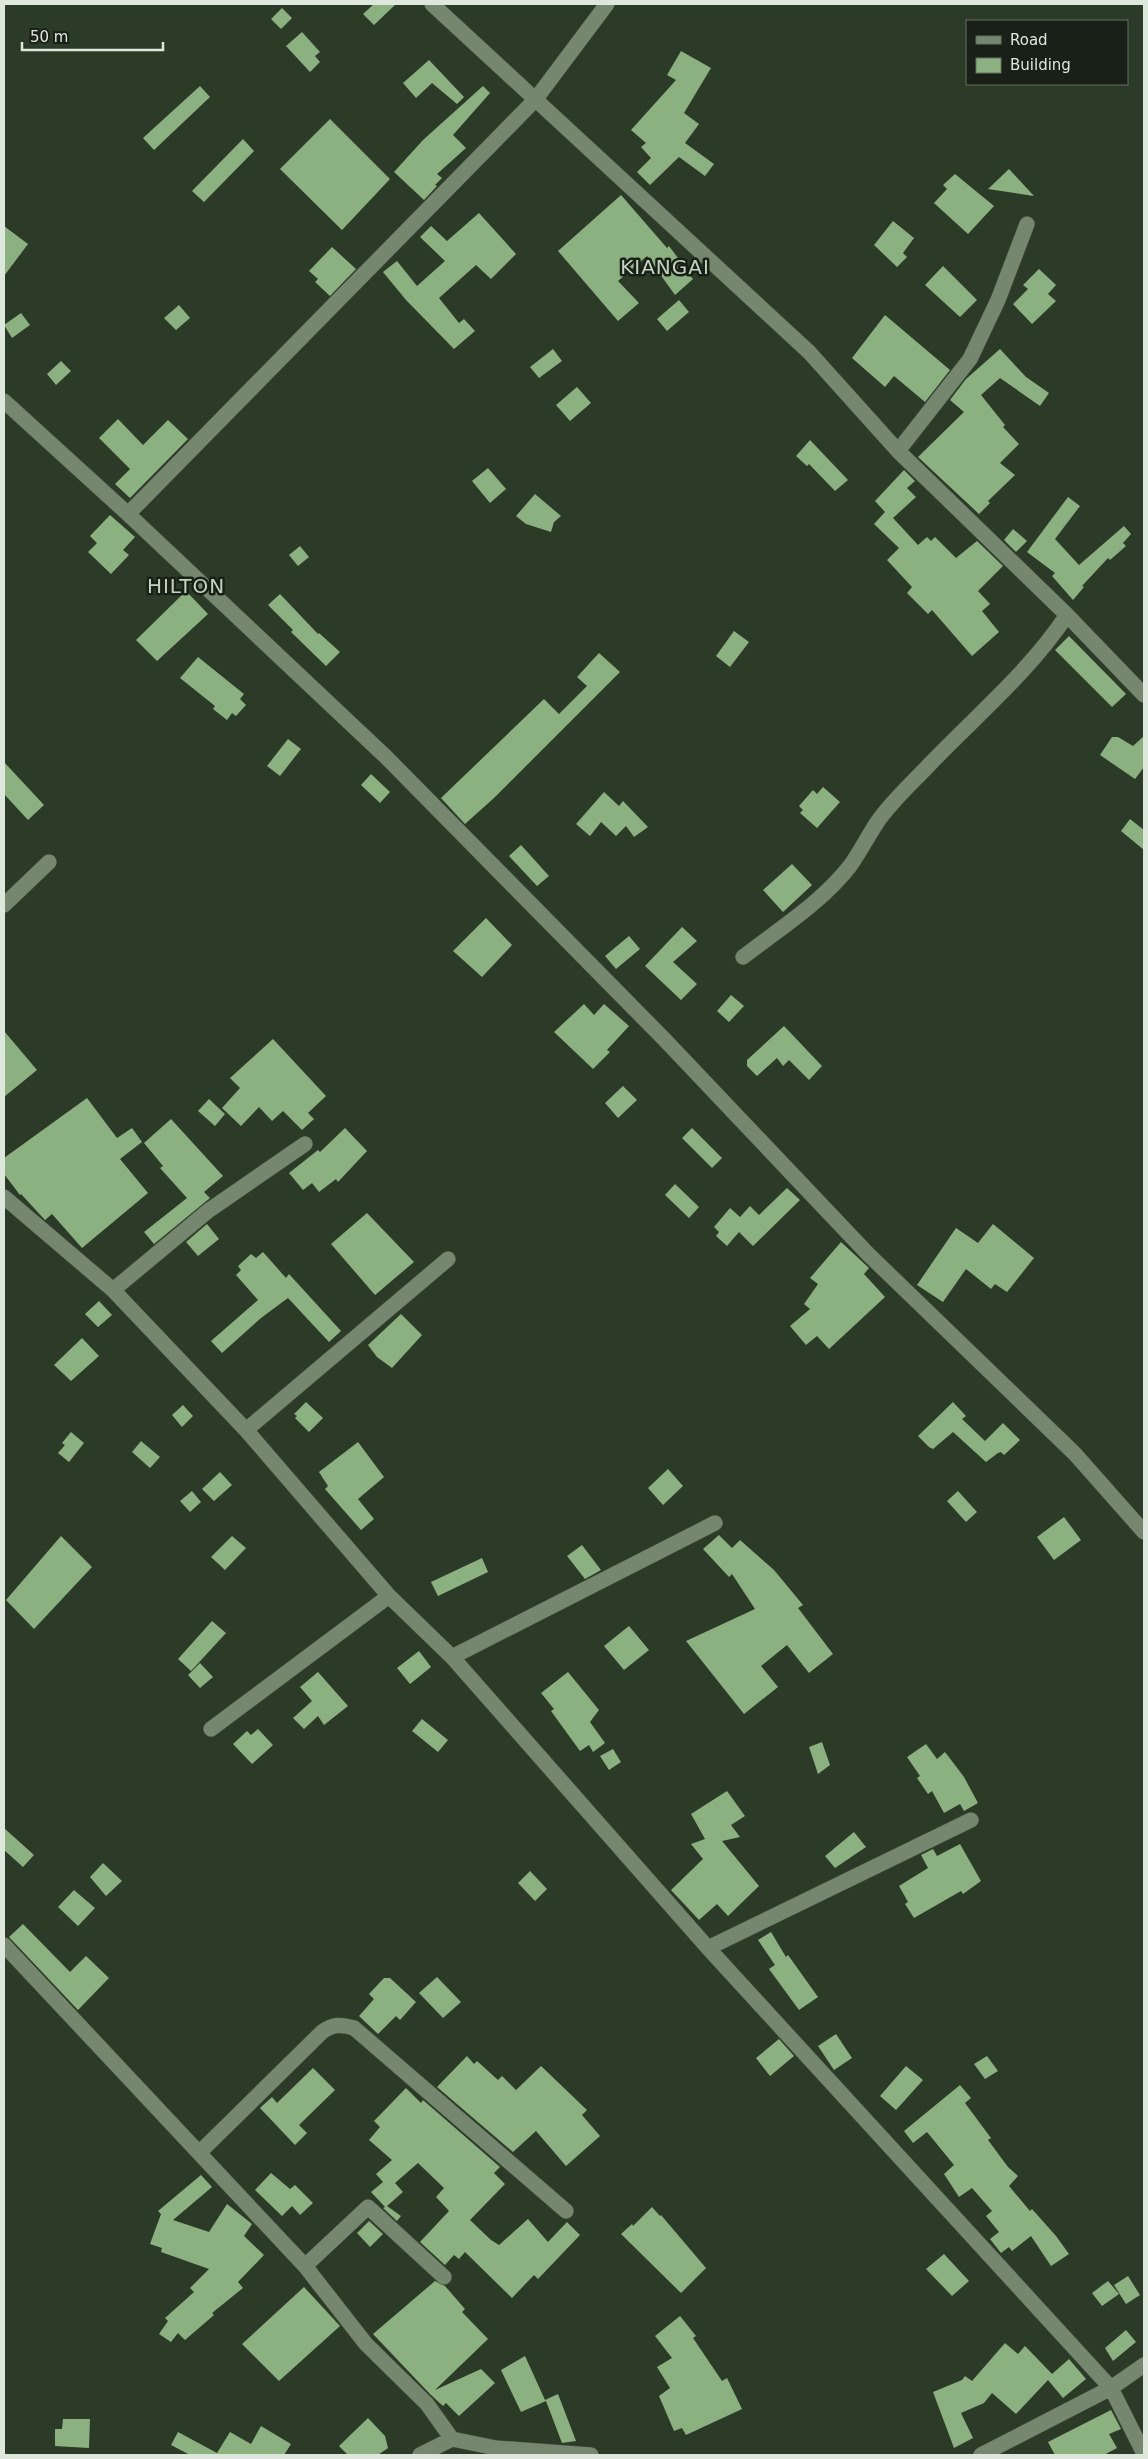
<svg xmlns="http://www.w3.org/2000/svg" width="1148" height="2459" viewBox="0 0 1148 2459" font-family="'DejaVu Sans',sans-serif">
<rect width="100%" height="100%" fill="#2c3b27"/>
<path fill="#8cb181" d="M 374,4 L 396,4 L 374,25 L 363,14 Z
M 282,8 L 292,18 L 281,29 L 271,19 Z
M 302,32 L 320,52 L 315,56 L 320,62 L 310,72 L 286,46 Z
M 681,51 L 711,68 L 684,113 L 699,124 L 685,143 L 714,164 L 705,176 L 679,157 L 650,185 L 637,172 L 651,158 L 641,147 L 646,143 L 631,130 L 676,80 L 667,75 Z
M 429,60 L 464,97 L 457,104 L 432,83 L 416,98 L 403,83 Z
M 200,86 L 210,97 L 154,150 L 143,138 Z
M 483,86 L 490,93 L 453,135 L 466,148 L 437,174 L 442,178 L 435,185 L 437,186 L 424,200 L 394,172 L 423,140 Z
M 330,119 L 390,179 L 342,230 L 280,169 Z
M 243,139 L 254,151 L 204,202 L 192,191 Z
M 1009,169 L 1034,196 L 988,189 Z
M 955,174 L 994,206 L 968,234 L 934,203 L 947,189 L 943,185 Z
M 621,195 L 667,248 L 669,246 L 678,258 L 676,259 L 693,279 L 675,295 L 647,256 L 618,281 L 639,303 L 618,321 L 558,251 Z
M 479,213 L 516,254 L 491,279 L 476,265 L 439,298 L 459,323 L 464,319 L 475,331 L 454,349 L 406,300 L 383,272 L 397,261 L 417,286 L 445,261 L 420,237 L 431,226 L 447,241 Z
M 893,221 L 914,238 L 903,253 L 907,257 L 897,267 L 874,245 Z
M 4,226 L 28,244 L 4,276 Z
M 332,247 L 356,269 L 330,296 L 315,282 L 318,279 L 309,271 Z
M 943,266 L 977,300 L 960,317 L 925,285 Z
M 1039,269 L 1056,285 L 1048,294 L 1056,301 L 1032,324 L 1013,304 L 1028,289 L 1023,285 Z
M 679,300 L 689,312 L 667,331 L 657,319 Z
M 179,305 L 190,318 L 176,330 L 164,318 Z
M 21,313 L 30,325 L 12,338 L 4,325 Z
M 885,315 L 950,370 L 925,402 L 894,376 L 885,387 L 852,358 Z
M 553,349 L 562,361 L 539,378 L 530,367 Z
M 1000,349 L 1026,377 L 1049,393 L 1040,406 L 1000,378 L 981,395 L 1005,425 L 1003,427 L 1019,444 L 1000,463 L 1015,475 L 988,501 L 990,503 L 979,514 L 918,457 L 964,412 L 950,400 L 966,379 Z
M 61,361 L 71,371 L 56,385 L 47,374 Z
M 577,387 L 591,403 L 570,421 L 556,405 Z
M 118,419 L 143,445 L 168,420 L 188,439 L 130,498 L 115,484 L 130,469 L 99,438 Z
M 810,440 L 848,480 L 835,491 L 809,464 L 807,466 L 796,456 Z
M 488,468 L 506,489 L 490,503 L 472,481 Z
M 904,470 L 915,481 L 907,488 L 916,497 L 893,518 L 918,545 L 927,537 L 931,541 L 935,537 L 956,558 L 977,541 L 1003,566 L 978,591 L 990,604 L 982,611 L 999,632 L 972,656 L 932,610 L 928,614 L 907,593 L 912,587 L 887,560 L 899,548 L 874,524 L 885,512 L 875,501 Z
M 535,494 L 561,516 L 554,522 L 551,532 L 526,524 L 516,516 Z
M 1068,497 L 1080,506 L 1055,539 L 1079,565 L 1124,526 L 1131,534 L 1123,543 L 1126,546 L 1110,560 L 1108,558 L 1082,586 L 1084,587 L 1073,600 L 1052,576 L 1055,573 L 1027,552 Z
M 110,515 L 135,537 L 123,550 L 129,555 L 111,574 L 88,552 L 97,543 L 90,536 Z
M 1013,529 L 1027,541 L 1016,552 L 1004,540 Z
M 300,546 L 309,557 L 298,566 L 289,555 Z
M 186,591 L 208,614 L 157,661 L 136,640 Z
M 280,594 L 318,634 L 319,633 L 340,652 L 326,666 L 291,632 L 293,630 L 268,605 Z
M 734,631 L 749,642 L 730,667 L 716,656 Z
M 1069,636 L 1126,694 L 1112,707 L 1055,650 Z
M 599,653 L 620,672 L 494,798 L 465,824 L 441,798 L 544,699 L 559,714 L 587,686 L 577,677 Z
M 198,657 L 244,694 L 240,699 L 246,705 L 236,716 L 232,713 L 227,720 L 213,709 L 215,706 L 180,678 Z
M 1144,736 L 1144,767 L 1135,779 L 1100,755 L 1112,737 L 1118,737 L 1133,746 Z
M 288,739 L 301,749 L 280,776 L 267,766 Z
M 4,762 L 44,805 L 28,820 L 4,794 Z
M 371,774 L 390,792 L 380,803 L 361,785 Z
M 823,787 L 840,802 L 817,828 L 800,813 L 803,810 L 799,806 L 813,790 L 817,794 Z
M 604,792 L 619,806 L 623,801 L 648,827 L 634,837 L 626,826 L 616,836 L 601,822 L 590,836 L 576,824 Z
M 1130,819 L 1144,830 L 1144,850 L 1121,831 Z
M 521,845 L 549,876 L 537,886 L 509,856 Z
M 792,864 L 812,885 L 783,912 L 763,890 Z
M 486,918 L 512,945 L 482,977 L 453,951 Z
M 682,927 L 697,941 L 673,962 L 697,984 L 681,1000 L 645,966 Z
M 629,936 L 640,949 L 616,969 L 605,956 Z
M 731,995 L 744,1006 L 729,1022 L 717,1011 Z
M 584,1004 L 594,1015 L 604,1004 L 629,1026 L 607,1050 L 610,1052 L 593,1069 L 554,1032 Z
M 784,1026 L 822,1066 L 809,1080 L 789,1060 L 783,1066 L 777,1058 L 757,1076 L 747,1066 L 747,1060 Z
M 4,1031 L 37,1070 L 4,1097 Z
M 273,1039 L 326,1096 L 308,1113 L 314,1119 L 302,1130 L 283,1111 L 272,1121 L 259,1107 L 241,1126 L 222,1108 L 240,1088 L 230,1078 Z
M 623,1086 L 637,1100 L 618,1118 L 605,1103 Z
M 87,1098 L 117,1138 L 132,1128 L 142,1142 L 120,1159 L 148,1193 L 82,1248 L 52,1214 L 45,1220 L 21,1194 L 20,1195 L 4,1174 L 4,1158 Z
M 209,1099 L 225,1114 L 215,1126 L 198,1111 Z
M 171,1119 L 223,1176 L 204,1192 L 210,1198 L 154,1244 L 144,1232 L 187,1198 L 160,1168 L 163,1166 L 144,1143 Z
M 345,1128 L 367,1151 L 338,1182 L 336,1179 L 319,1192 L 312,1183 L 303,1190 L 289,1173 L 318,1150 L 320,1152 Z
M 692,1128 L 722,1158 L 712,1168 L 682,1138 Z
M 675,1184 L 699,1207 L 689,1218 L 665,1195 Z
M 787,1188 L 800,1200 L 753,1246 L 739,1232 L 727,1246 L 716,1236 L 719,1232 L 714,1227 L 730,1208 L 740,1217 L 750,1206 L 759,1215 Z
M 367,1213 L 414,1262 L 375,1295 L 331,1244 Z
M 207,1224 L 219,1239 L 198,1256 L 186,1242 Z
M 993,1224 L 1034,1258 L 1007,1292 L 995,1284 L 991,1289 L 966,1269 L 943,1302 L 917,1285 L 956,1228 L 978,1243 Z
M 841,1242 L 869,1268 L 864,1274 L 885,1297 L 829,1349 L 817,1336 L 806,1345 L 790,1326 L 810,1309 L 804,1304 L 818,1284 L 810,1278 Z
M 263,1252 L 286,1278 L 289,1274 L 341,1331 L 329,1342 L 288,1298 L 261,1318 L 222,1353 L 211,1341 L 258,1300 L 236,1275 L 241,1270 L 238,1266 L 251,1254 L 256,1258 Z
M 99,1301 L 112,1315 L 98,1327 L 85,1314 Z
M 401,1314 L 422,1335 L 392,1368 L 377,1357 L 368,1345 Z
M 82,1338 L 99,1356 L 71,1381 L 54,1365 Z
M 306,1402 L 323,1418 L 309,1432 L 295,1418 L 297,1416 L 294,1414 Z
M 953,1402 L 966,1416 L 962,1419 L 985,1441 L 1003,1423 L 1020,1440 L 1004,1455 L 1001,1452 L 998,1453 L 986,1462 L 953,1432 L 933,1449 L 929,1447 L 918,1436 Z
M 183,1405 L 193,1416 L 182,1427 L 172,1415 Z
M 71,1432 L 84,1443 L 69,1462 L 58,1453 L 65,1445 L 62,1443 Z
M 141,1441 L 160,1457 L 150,1468 L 132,1452 Z
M 358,1442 L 384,1477 L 358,1499 L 374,1519 L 361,1530 L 325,1489 L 328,1486 L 319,1472 Z
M 668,1469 L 683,1486 L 663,1505 L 648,1488 Z
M 220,1472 L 232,1485 L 214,1501 L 202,1489 Z
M 192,1491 L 201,1502 L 190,1512 L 180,1501 Z
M 958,1491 L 977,1512 L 966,1522 L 947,1501 Z
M 1064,1517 L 1081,1540 L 1054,1560 L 1037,1537 Z
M 719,1535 L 732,1548 L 740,1540 L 774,1570 L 803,1605 L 798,1608 L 833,1654 L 809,1673 L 787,1645 L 761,1666 L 778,1687 L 744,1714 L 686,1641 L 755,1609 L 732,1574 L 729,1577 L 703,1549 Z
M 61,1536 L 92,1567 L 34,1629 L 6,1600 Z
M 232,1536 L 246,1548 L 225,1570 L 211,1557 Z
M 582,1545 L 601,1570 L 585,1579 L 567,1556 Z
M 482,1558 L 488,1572 L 438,1596 L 431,1582 Z
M 212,1621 L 226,1633 L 191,1671 L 178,1659 Z
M 629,1626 L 649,1650 L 624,1670 L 604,1646 Z
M 419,1651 L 431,1667 L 410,1684 L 397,1668 Z
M 200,1663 L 213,1677 L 200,1688 L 188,1675 Z
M 318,1672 L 348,1706 L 324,1725 L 318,1716 L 304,1729 L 293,1718 L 312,1701 L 300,1687 Z
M 568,1672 L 599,1710 L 590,1722 L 605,1743 L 593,1752 L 589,1745 L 580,1751 L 551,1711 L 554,1709 L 541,1693 Z
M 422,1719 L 448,1740 L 438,1752 L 412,1731 Z
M 258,1729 L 273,1745 L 252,1764 L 233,1744 L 247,1731 L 251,1735 Z
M 822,1742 L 830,1765 L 818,1774 L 809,1747 Z
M 926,1744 L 937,1759 L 945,1752 L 964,1777 L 978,1803 L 964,1811 L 960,1804 L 944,1813 L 932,1791 L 928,1794 L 917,1778 L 920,1776 L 907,1757 Z
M 613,1749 L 621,1762 L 609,1770 L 600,1756 Z
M 727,1791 L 745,1816 L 731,1825 L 740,1837 L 722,1841 L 759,1886 L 728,1916 L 717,1904 L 699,1920 L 671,1890 L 703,1859 L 691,1844 L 705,1839 L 691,1814 Z
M 4,1828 L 34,1855 L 23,1867 L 4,1850 Z
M 854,1832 L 866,1847 L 835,1868 L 825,1856 Z
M 960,1844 L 981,1881 L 963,1894 L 961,1891 L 914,1918 L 905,1904 L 908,1902 L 899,1886 L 928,1868 L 921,1855 L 933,1849 L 937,1856 Z
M 103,1863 L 122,1881 L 106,1896 L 90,1877 Z
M 530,1871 L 547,1889 L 535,1901 L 518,1883 Z
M 74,1890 L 95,1908 L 78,1926 L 58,1907 Z
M 23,1924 L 70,1972 L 86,1956 L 109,1978 L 78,2010 L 9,1937 Z
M 771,1932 L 786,1957 L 788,1955 L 818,1997 L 799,2010 L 769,1969 L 775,1965 L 758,1940 Z
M 437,1977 L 461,2002 L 443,2018 L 419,1993 Z
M 384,1978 L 390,1978 L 416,2002 L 400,2020 L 396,2016 L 378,2034 L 359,2016 L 374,1999 L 369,1994 Z
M 836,2034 L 852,2058 L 834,2070 L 818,2046 Z
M 779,2039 L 794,2056 L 770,2076 L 756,2058 Z
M 467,2056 L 474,2064 L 477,2061 L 498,2080 L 502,2076 L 516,2090 L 541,2066 L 587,2110 L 582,2115 L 600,2136 L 566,2166 L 536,2131 L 513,2152 L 437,2087 Z
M 987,2056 L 998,2071 L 985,2079 L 974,2064 Z
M 906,2066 L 923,2080 L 896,2110 L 880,2096 Z
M 313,2068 L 335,2090 L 299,2125 L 307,2133 L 295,2145 L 260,2108 L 272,2097 L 277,2103 Z
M 960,2085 L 971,2098 L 965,2103 L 991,2138 L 988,2140 L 1008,2167 L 1018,2176 L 1009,2186 L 1030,2211 L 1032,2209 L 1056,2236 L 1069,2254 L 1051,2266 L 1031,2236 L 1012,2251 L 1009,2247 L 1001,2253 L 990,2239 L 999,2232 L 986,2216 L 992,2211 L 972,2188 L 959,2197 L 944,2174 L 954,2165 L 927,2132 L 913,2143 L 904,2131 Z
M 406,2088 L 421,2103 L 423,2100 L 500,2167 L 494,2173 L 505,2184 L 470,2220 L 491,2240 L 499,2245 L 528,2219 L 548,2242 L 567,2222 L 580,2235 L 538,2279 L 534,2275 L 512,2298 L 465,2252 L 459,2259 L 454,2255 L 445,2265 L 420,2242 L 449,2211 L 436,2197 L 444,2188 L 418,2163 L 395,2183 L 403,2192 L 387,2206 L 401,2216 L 397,2221 L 383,2208 L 385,2207 L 371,2192 L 383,2182 L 376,2174 L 392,2160 L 369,2140 L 380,2127 L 374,2121 Z
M 271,2173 L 290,2189 L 295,2185 L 313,2203 L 300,2215 L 292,2206 L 282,2216 L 255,2190 Z
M 201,2175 L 212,2187 L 173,2220 L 209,2232 L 227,2204 L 252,2224 L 244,2236 L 264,2255 L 238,2282 L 243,2288 L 212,2313 L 214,2315 L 185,2340 L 178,2333 L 171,2342 L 159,2334 L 168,2321 L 165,2318 L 194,2292 L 190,2288 L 209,2269 L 161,2252 L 162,2248 L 150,2244 L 161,2214 L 158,2211 Z
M 652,2207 L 660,2216 L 661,2215 L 706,2268 L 681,2293 L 621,2234 L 632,2224 L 633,2226 Z
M 369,2221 L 383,2234 L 370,2247 L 357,2233 Z
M 944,2254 L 969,2281 L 952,2296 L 926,2269 Z
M 1128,2276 L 1140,2295 L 1126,2304 L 1114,2285 Z
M 435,2281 L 445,2286 L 465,2309 L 462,2312 L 488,2339 L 435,2390 L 481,2369 L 495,2383 L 459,2416 L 446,2403 L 443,2406 L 430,2394 L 373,2334 Z
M 1108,2281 L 1119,2294 L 1102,2306 L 1092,2293 Z
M 304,2287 L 340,2326 L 279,2381 L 242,2344 Z
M 680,2316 L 696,2336 L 693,2338 L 722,2381 L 727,2378 L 742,2409 L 686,2435 L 682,2428 L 674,2431 L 659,2396 L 670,2388 L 657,2367 L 672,2358 L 655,2336 Z
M 1126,2330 L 1136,2342 L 1113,2361 L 1105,2348 Z
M 1005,2343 L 1018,2354 L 1025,2346 L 1052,2374 L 1069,2359 L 1086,2379 L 1063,2398 L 1048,2380 L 1016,2414 L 992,2393 L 984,2403 L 961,2413 L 973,2438 L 954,2448 L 933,2392 L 962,2380 L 965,2376 L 972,2381 Z
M 525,2356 L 545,2400 L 558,2394 L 576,2441 L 562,2443 L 546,2401 L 521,2412 L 501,2370 Z
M 1111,2410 L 1121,2429 L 1109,2434 L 1117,2448 L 1104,2455 L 1055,2455 L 1048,2442 Z
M 368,2418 L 385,2436 L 388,2448 L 378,2455 L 348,2455 L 339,2446 Z
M 63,2419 L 90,2419 L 89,2448 L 55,2446 L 55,2429 L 62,2429 Z
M 261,2426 L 291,2444 L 284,2455 L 190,2455 L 171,2445 L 178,2432 L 217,2453 L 230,2432 L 251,2444 Z"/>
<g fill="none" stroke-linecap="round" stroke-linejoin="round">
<g stroke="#495544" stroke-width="16">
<path id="street" d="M 432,4 L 809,352 L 898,451 L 1067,615 L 1144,695
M 4,401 L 128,514 L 386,757 L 665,1040 L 868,1254 L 1075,1454 L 1144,1532
M 898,451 L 970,359 L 998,300 L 1027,224
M 128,514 L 535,100 L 607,4
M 4,905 L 49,862
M 743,957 C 779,929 821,903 850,866 C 860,852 868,836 878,821 C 892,801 912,783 929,765 C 976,716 1029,672 1067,615
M 4,1197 L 113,1290 L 246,1430 L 389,1596 L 452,1657 L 708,1948 L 1111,2388 L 1144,2454
M 113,1290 L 208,1211 L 305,1144
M 246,1430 L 448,1259
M 452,1657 L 715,1523
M 211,1729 L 389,1596
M 4,1945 L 305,2266 L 366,2344 L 427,2404 L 452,2439 L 496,2448 L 591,2455
M 708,1948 L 971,1820
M 199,2153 L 322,2032 C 333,2024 341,2024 354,2028 L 566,2211
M 305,2266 L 368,2207 L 444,2277
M 420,2455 L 452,2439
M 981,2455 L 1111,2388 L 1144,2365"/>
</g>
<use href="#street" stroke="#768770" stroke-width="15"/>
</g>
<g text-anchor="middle" stroke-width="5" stroke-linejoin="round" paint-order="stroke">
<g font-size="20" letter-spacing="1" fill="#c1d4bc" stroke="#192017">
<text x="665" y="274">KIANGAI</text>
<text x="186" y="593">HILTON</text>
</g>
</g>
<rect width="1148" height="2459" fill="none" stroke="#dee7db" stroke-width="10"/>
<rect x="966" y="20" width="162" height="65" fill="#192017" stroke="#687065"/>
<rect x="976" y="36" width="25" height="8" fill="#768770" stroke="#687065"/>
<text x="1010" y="45" font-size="15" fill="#dee7db">Road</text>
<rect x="976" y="58" width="25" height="15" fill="#8cb181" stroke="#687065"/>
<text x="1010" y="70" font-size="15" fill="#dee7db">Building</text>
<path d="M22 42v8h141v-8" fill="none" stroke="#dee7db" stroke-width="2.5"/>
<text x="30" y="42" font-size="15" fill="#dee7db" stroke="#192017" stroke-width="4" paint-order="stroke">50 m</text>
</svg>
